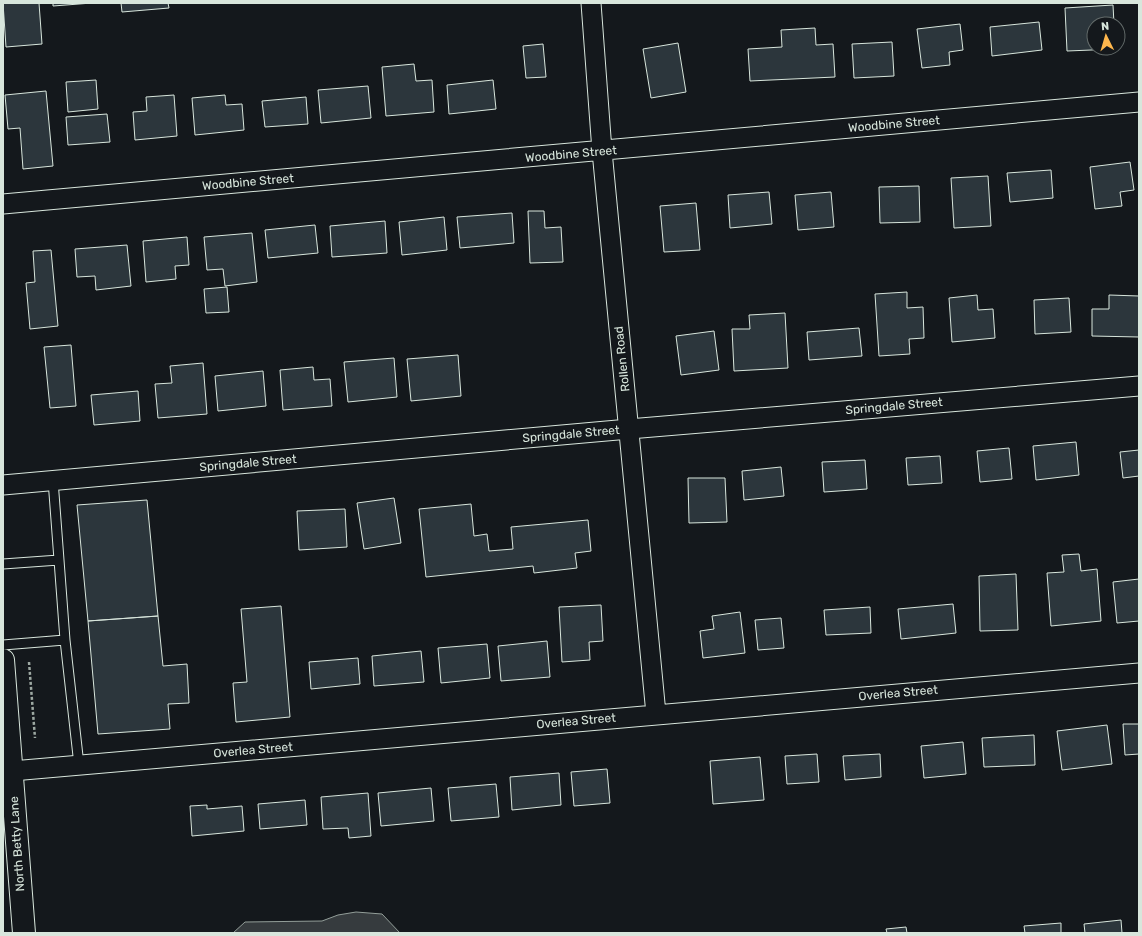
<svg xmlns="http://www.w3.org/2000/svg" width="1142" height="936" viewBox="0 0 1142 936" font-family="Rubik,sans-serif">
<rect width="100%" height="100%" fill="#14181c"/>
<path fill="#363b3e" stroke="#939e99" d="M 356,912 L 382,914 L 400,933 L 233,933 L 245,922 L 322,921 L 338,915 Z"/>
<path fill="#2c363c" stroke="#d8e6dc" d="M 3,3 L 39,3 L 42,44 L 6,47 Z
M 53,3 L 92,3 L 53,6 Z
M 121,3 L 168,3 L 169,8 L 122,12 Z
M 1113,5 L 1114,24 L 1094,24 L 1094,48 L 1116,49 L 1067,51 L 1065,8 Z
M 1039,22 L 1042,50 L 992,56 L 990,27 Z
M 960,24 L 963,50 L 949,52 L 950,65 L 922,68 L 917,29 Z
M 815,28 L 816,45 L 833,44 L 835,77 L 750,81 L 748,49 L 782,47 L 781,30 Z
M 892,42 L 894,76 L 854,78 L 852,44 Z
M 678,43 L 686,92 L 651,98 L 643,49 Z
M 543,44 L 546,77 L 526,78 L 523,46 Z
M 414,64 L 416,81 L 432,80 L 434,112 L 386,116 L 382,67 Z
M 96,80 L 98,109 L 68,112 L 66,82 Z
M 493,80 L 496,109 L 449,114 L 447,85 Z
M 368,86 L 371,118 L 321,123 L 318,90 Z
M 46,91 L 53,166 L 23,169 L 20,128 L 8,129 L 5,95 Z
M 174,95 L 177,136 L 135,140 L 133,112 L 147,111 L 146,97 Z
M 225,95 L 226,105 L 242,104 L 244,130 L 195,135 L 192,98 Z
M 306,97 L 308,124 L 265,127 L 262,101 Z
M 107,114 L 110,142 L 68,145 L 66,117 Z
M 1130,162 L 1134,190 L 1120,192 L 1122,206 L 1095,209 L 1090,167 Z
M 1051,170 L 1053,198 L 1010,202 L 1007,173 Z
M 988,176 L 991,226 L 954,228 L 951,178 Z
M 919,186 L 920,222 L 880,223 L 879,187 Z
M 769,192 L 772,224 L 730,228 L 728,195 Z
M 831,192 L 834,227 L 798,230 L 795,195 Z
M 696,203 L 700,250 L 664,252 L 660,206 Z
M 528,211 L 544,211 L 545,228 L 561,227 L 563,262 L 530,263 Z
M 512,213 L 514,243 L 460,248 L 457,217 Z
M 444,217 L 447,250 L 402,255 L 399,222 Z
M 385,221 L 387,253 L 332,257 L 330,226 Z
M 315,225 L 318,253 L 268,258 L 265,230 Z
M 252,233 L 257,282 L 225,286 L 223,269 L 207,270 L 204,237 Z
M 187,237 L 189,265 L 175,266 L 176,279 L 146,282 L 143,241 Z
M 127,245 L 131,286 L 96,290 L 95,276 L 77,277 L 75,249 Z
M 51,250 L 58,326 L 30,329 L 26,283 L 35,282 L 33,251 Z
M 227,287 L 229,312 L 206,313 L 204,289 Z
M 907,292 L 907,308 L 923,307 L 924,338 L 909,339 L 910,354 L 879,356 L 875,294 Z
M 977,295 L 978,310 L 993,309 L 995,338 L 952,342 L 949,298 Z
M 1109,295 L 1139,296 L 1139,337 L 1092,336 L 1092,309 L 1109,309 Z
M 1069,298 L 1071,332 L 1035,334 L 1034,300 Z
M 785,313 L 788,368 L 734,371 L 732,329 L 750,329 L 749,315 Z
M 859,328 L 862,356 L 809,360 L 807,332 Z
M 714,331 L 719,370 L 681,375 L 676,336 Z
M 71,345 L 76,406 L 50,408 L 44,347 Z
M 458,355 L 461,396 L 411,401 L 407,359 Z
M 394,358 L 397,397 L 348,402 L 344,362 Z
M 203,363 L 207,414 L 158,418 L 155,384 L 172,383 L 170,366 Z
M 313,367 L 314,380 L 330,379 L 332,406 L 283,410 L 280,370 Z
M 263,371 L 266,406 L 218,411 L 215,376 Z
M 138,391 L 140,421 L 94,425 L 91,395 Z
M 1076,442 L 1079,475 L 1036,480 L 1033,446 Z
M 1009,448 L 1012,479 L 980,482 L 977,451 Z
M 1139,450 L 1139,476 L 1123,478 L 1120,452 Z
M 940,456 L 942,483 L 908,485 L 906,458 Z
M 865,460 L 867,489 L 824,492 L 822,462 Z
M 781,467 L 784,496 L 744,500 L 742,471 Z
M 688,478 L 725,478 L 727,522 L 689,523 Z
M 394,498 L 401,543 L 364,549 L 357,503 Z
M 147,500 L 158,616 L 88,621 L 77,505 Z
M 471,504 L 474,536 L 487,534 L 489,551 L 513,549 L 511,527 L 588,520 L 591,551 L 575,553 L 577,568 L 534,573 L 533,566 L 426,577 L 419,509 Z
M 345,509 L 347,547 L 299,550 L 297,511 Z
M 1079,554 L 1081,571 L 1097,569 L 1101,621 L 1051,626 L 1047,573 L 1064,572 L 1062,555 Z
M 1016,574 L 1018,630 L 980,631 L 979,576 Z
M 1139,579 L 1139,621 L 1117,623 L 1113,582 Z
M 953,604 L 956,633 L 901,639 L 898,609 Z
M 601,605 L 603,641 L 589,642 L 590,660 L 562,662 L 559,607 Z
M 281,606 L 290,717 L 236,722 L 233,683 L 247,682 L 241,609 Z
M 870,607 L 871,633 L 826,635 L 824,610 Z
M 740,612 L 745,653 L 703,658 L 700,631 L 714,629 L 712,616 Z
M 158,616 L 163,666 L 187,664 L 189,703 L 168,704 L 170,729 L 98,734 L 88,621 Z
M 781,618 L 784,648 L 758,650 L 755,620 Z
M 547,641 L 550,677 L 501,681 L 498,646 Z
M 487,644 L 490,678 L 441,683 L 438,648 Z
M 421,651 L 424,682 L 374,686 L 372,656 Z
M 358,658 L 360,684 L 311,689 L 309,662 Z
M 1123,724 L 1139,724 L 1139,754 L 1125,755 Z
M 1107,725 L 1112,764 L 1062,770 L 1057,731 Z
M 1034,735 L 1035,765 L 984,767 L 982,738 Z
M 963,742 L 966,774 L 924,778 L 921,746 Z
M 817,754 L 819,782 L 787,784 L 785,756 Z
M 880,754 L 881,777 L 845,780 L 843,756 Z
M 760,757 L 764,800 L 713,804 L 710,761 Z
M 607,769 L 610,803 L 574,806 L 571,772 Z
M 559,773 L 561,805 L 512,810 L 510,777 Z
M 496,784 L 499,817 L 451,821 L 448,788 Z
M 431,788 L 434,821 L 381,826 L 378,793 Z
M 368,793 L 371,836 L 349,838 L 348,828 L 323,829 L 321,797 Z
M 305,800 L 307,825 L 260,829 L 258,804 Z
M 207,805 L 207,809 L 242,806 L 244,831 L 192,836 L 190,806 Z
M 1121,920 L 1122,933 L 1085,933 L 1084,924 Z
M 1061,923 L 1061,933 L 1025,933 L 1024,926 Z
M 906,927 L 907,933 L 887,933 L 886,929 Z"/>
<g fill="none" stroke-linecap="round" stroke-linejoin="round">
<g stroke="#d8e6dc" stroke-width="11">
<path id="service" d="M 53,480 L 65,640
M 3,564 L 59,560
M 3,645 L 65,640 L 79,765"/>
</g>
<g stroke="#d8e6dc" stroke-width="21">
<path id="minor" d="M 591,3 L 602,151 L 656,714
M 3,204 L 1139,102
M 3,485 L 629,429 L 1139,386
M 12,771 L 1139,673"/>
</g>
<g stroke="#d8e6dc" stroke-width="24">
<path id="tertiary" d="M 3,660 L 24,933"/>
</g>
<path stroke="#9da8a2" stroke-width="2.5" stroke-dasharray="3 2" stroke-linecap="butt" d="M 29,662 L 35,738"/>
<use href="#service" stroke="#14181c" stroke-width="9"/>
<use href="#minor" stroke="#14181c" stroke-width="19"/>
<use href="#tertiary" stroke="#14181c" stroke-width="22"/>
</g>
<g text-anchor="middle" stroke-width="3" stroke-linejoin="round" paint-order="stroke">
<g font-size="12" fill="#d8e6dc" stroke="#14181c">
<text transform="translate(894 124) rotate(-5)" y="4">Woodbine Street</text>
<text transform="translate(571 154) rotate(-5)" y="4">Woodbine Street</text>
<text transform="translate(248 182) rotate(-5)" y="4">Woodbine Street</text>
<text transform="translate(622 359) rotate(-96)" y="4">Rollen Road</text>
<text transform="translate(894 406) rotate(-5)" y="4">Springdale Street</text>
<text transform="translate(571 434) rotate(-5)" y="4">Springdale Street</text>
<text transform="translate(248 463) rotate(-5)" y="4">Springdale Street</text>
<text transform="translate(898 693) rotate(-5)" y="4">Overlea Street</text>
<text transform="translate(576 721) rotate(-5)" y="4">Overlea Street</text>
<text transform="translate(253 750) rotate(-5)" y="4">Overlea Street</text>
<text transform="translate(17 844) rotate(-94)" y="4">North Betty Lane</text>
</g>
</g>
<rect width="1142" height="936" fill="none" stroke="#d8e6dc" stroke-width="8"/>
<g transform="translate(1106 36) rotate(355)"><circle r="19" fill="#14181c" stroke="#626a69"/>
<path d="M0-3L7 15L0 10L-7 15Z" fill="#ffb74d"/>
<text y="-6" font-size="11" font-weight="bold" text-anchor="middle" fill="#d8e6dc">N</text>
</g>
</svg>
